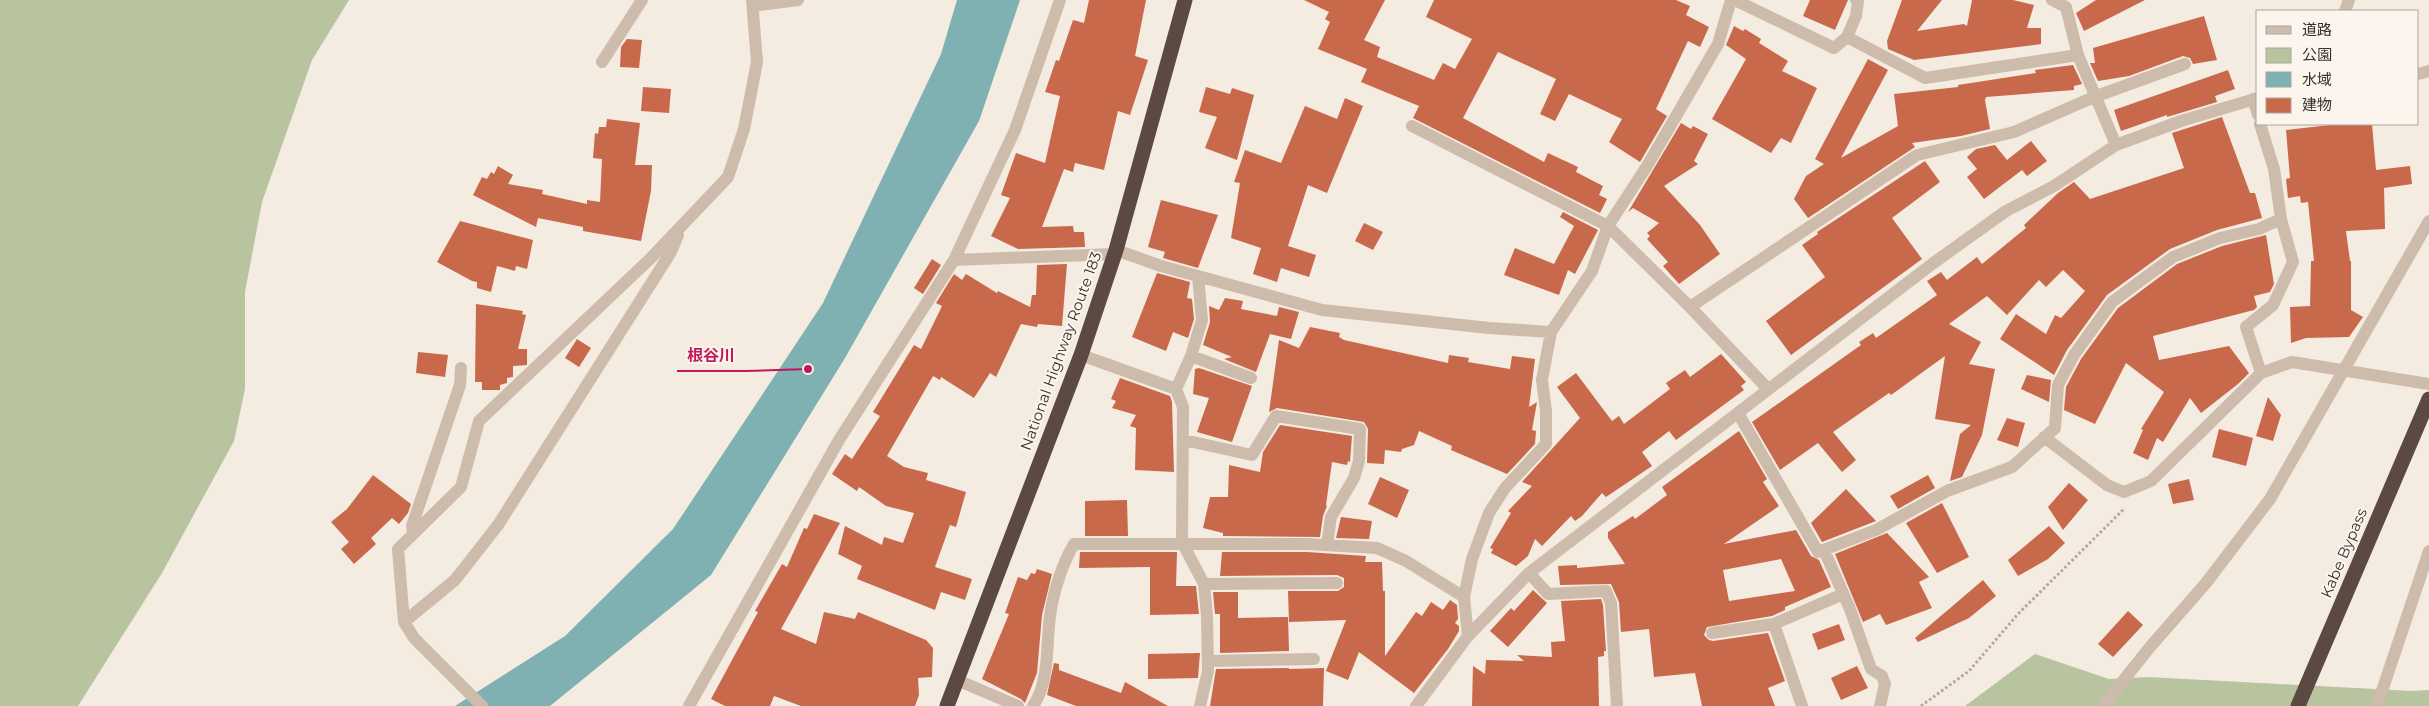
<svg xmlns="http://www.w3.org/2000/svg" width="2429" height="706" viewBox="0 0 2429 706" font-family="Montserrat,'Noto Sans JP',sans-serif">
<rect width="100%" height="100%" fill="#f4ebe1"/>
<path fill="#b8c4a0" d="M 0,0 L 349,0 L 312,60 L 262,202 L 245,292 L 245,389 L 234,441 L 162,573 L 78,706 L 0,706 Z
M 2035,654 L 2109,679 L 2148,677 L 2412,691 L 2429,690 L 2429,706 L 1965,706 Z"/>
<path fill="#7fb0b2" d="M 957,0 L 1020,0 L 979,121 L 845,358 L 711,575 L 550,706 L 455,706 L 565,636 L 673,529 L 823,303 L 941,54 Z"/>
<path fill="#c8694b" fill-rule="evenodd" d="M 1089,0 L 1146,0 L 1135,56 L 1148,60 L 1130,115 L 1118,111 L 1104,170 L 1075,163 L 1073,172 L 1064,169 L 1042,227 L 1073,226 L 1074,232 L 1084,232 L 1085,247 L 1018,249 L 991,236 L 1010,198 L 1001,195 L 1016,153 L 1045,163 L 1060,96 L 1045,92 L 1056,60 L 1059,61 L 1073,20 L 1084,23 Z
M 1304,0 L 1385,0 L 1364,40 L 1380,47 L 1377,57 L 1434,80 L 1443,63 L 1455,69 L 1472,39 L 1426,17 L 1434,0 L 1676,0 L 1690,6 L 1686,15 L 1709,27 L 1700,47 L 1688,41 L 1656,109 L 1667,116 L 1640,162 L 1609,142 L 1622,119 L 1569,94 L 1555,121 L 1540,114 L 1556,79 L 1498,52 L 1463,118 L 1544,162 L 1548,153 L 1578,167 L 1576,172 L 1603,186 L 1599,195 L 1607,199 L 1600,213 L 1413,118 L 1419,106 L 1361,82 L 1367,69 L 1318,49 L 1330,22 L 1325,19 L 1329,12 Z
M 1810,0 L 1848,0 L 1835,30 L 1803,16 Z
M 1902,0 L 1942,0 L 1917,31 L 1964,24 L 1967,26 L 1972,0 L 2013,0 L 2034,5 L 2027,28 L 2041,28 L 2041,44 L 1914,60 L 1888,49 L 1887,41 Z
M 2096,0 L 2145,0 L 2084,31 L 2076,13 Z
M 2204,16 L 2217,60 L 2193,64 L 2190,58 L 2183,56 L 2129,76 L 2098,81 L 2090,63 L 2095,63 L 2093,48 Z
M 1734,26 L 1743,31 L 1745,29 L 1761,39 L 1759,43 L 1788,61 L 1782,71 L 1817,88 L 1791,143 L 1781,138 L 1771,153 L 1712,119 L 1746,59 L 1726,45 Z
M 627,39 L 642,40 L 639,68 L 620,67 L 621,47 Z
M 1868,59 L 1888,70 L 1841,158 L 1898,126 L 1894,94 L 1958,87 L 1958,85 L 2036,73 L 2035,70 L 2073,65 L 2082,84 L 2074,86 L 2074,90 L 1986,97 L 1985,100 L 1990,129 L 1961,136 L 1912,143 L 1915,147 L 1808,218 L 1794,199 L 1806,176 L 1824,164 L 1815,159 Z
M 2228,70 L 2235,89 L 2215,96 L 2217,102 L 2167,117 L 2167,115 L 2121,131 L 2114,110 Z
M 643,87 L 671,89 L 669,113 L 641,111 Z
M 1206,87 L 1230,94 L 1232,88 L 1254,95 L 1237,160 L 1205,148 L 1217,117 L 1199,112 Z
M 1345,98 L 1363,106 L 1327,193 L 1308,185 L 1288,246 L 1316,255 L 1309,277 L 1281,268 L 1277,282 L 1253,274 L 1261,248 L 1231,238 L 1240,183 L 1234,182 L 1245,150 L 1281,163 L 1305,106 L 1337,119 Z
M 2222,117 L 2250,193 L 2255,193 L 2262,218 L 2217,230 L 2170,249 L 2107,295 L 2067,350 L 2054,375 L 2000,339 L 2016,314 L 2046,334 L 2055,315 L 2061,318 L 2085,291 L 2063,270 L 2046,287 L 2039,280 L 2007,315 L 1987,296 L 1949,324 L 1981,342 L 1969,364 L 1995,369 L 1982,435 L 1962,477 L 1950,481 L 1960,434 L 1971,425 L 1935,419 L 1945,356 L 1891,395 L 1889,393 L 1833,432 L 1856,460 L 1842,472 L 1818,443 L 1780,470 L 1752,422 L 1861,345 L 1859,342 L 1873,333 L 1876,338 L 1937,295 L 1927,281 L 1941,272 L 1947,280 L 1977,257 L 1982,264 L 2026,228 L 2024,225 L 2058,193 L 2074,182 L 2090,199 L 2184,168 L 2172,133 Z
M 607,119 L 640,123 L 635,165 L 652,165 L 651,191 L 641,241 L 583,231 L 583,227 L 538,218 L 536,227 L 473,195 L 482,177 L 487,179 L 491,172 L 494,174 L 498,166 L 513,175 L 508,184 L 543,190 L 542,194 L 587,204 L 587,200 L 600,202 L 602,159 L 593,158 L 595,133 L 598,134 L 599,127 L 606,127 Z
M 1681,123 L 1691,129 L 1693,126 L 1708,134 L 1694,161 L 1698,164 L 1664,186 L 1700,225 L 1720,254 L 1679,284 L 1663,266 L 1668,262 L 1647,239 L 1650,236 L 1647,233 L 1659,223 L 1633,208 L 1628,212 Z
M 2339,124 L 2372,124 L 2376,170 L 2410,166 L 2412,184 L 2384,188 L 2385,229 L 2346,231 L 2350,261 L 2351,261 L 2351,310 L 2363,317 L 2349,337 L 2306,338 L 2291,343 L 2290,307 L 2310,306 L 2311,261 L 2314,261 L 2308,202 L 2301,203 L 2300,196 L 2288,198 L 2286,179 L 2290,178 L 2286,130 Z
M 2031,141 L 2047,161 L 2027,176 L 2022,170 L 1984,199 L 1967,177 L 1977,169 L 1967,157 L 1976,149 L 1995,145 L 2007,160 Z
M 1925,161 L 1940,182 L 1892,218 L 1922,259 L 1791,355 L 1766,321 L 1825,277 L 1802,245 L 1818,234 L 1817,232 Z
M 1161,200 L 1218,215 L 1198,268 L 1163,258 L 1165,252 L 1148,247 Z
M 1563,212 L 1598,230 L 1575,274 L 1568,270 L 1559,295 L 1504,275 L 1515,248 L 1554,264 L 1574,226 L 1560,217 Z
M 460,221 L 533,240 L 527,269 L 516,266 L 515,271 L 497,266 L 491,292 L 477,288 L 477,282 L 472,281 L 437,262 Z
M 1364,223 L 1383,232 L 1373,250 L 1355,241 Z
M 2266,235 L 2274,284 L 2270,292 L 2254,296 L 2257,307 L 2254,310 L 2153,336 L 2159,360 L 2229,346 L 2249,373 L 2238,384 L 2201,413 L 2190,398 L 2163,442 L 2157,438 L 2148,460 L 2133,453 L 2143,430 L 2141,429 L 2164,392 L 2126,363 L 2095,424 L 2064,410 L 2066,387 L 2081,359 L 2118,308 L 2177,264 L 2222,246 Z
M 932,259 L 941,265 L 923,294 L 914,288 Z
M 1067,264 L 1062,326 L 1038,324 L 1037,327 L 1021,324 L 996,377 L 990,373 L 974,398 L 941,377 L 940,380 L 933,376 L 887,456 L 904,467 L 928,473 L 926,480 L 966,492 L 956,527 L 950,525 L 935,567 L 972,579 L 965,600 L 941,592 L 935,610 L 857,579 L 862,566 L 838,554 L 845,526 L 882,545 L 884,537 L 903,543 L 914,513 L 886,506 L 859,487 L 857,491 L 832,474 L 845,454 L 852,459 L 880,416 L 873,412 L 914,345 L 921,349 L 942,306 L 936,303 L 954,274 L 962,280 L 966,274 L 997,293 L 998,291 L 1030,307 L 1032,295 L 1036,295 L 1037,265 Z
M 1157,273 L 1190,282 L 1187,298 L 1192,299 L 1194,319 L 1188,338 L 1173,332 L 1166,351 L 1132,337 Z
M 1225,298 L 1243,301 L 1241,309 L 1277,316 L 1279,307 L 1299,312 L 1291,339 L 1270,334 L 1256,372 L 1224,359 L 1232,357 L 1203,345 L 1210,322 L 1209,306 L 1219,310 Z
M 476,304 L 523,311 L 522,314 L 526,315 L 518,349 L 527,349 L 527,365 L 513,366 L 513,377 L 507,378 L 507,383 L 500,385 L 500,390 L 482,390 L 482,382 L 475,382 Z
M 1310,327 L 1340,333 L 1339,337 L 1344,340 L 1448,363 L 1449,355 L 1469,358 L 1468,362 L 1510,369 L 1512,356 L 1535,359 L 1529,407 L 1537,402 L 1532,430 L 1536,431 L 1535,444 L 1507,474 L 1451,450 L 1452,446 L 1419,431 L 1414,445 L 1402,449 L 1401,452 L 1385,450 L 1384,464 L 1367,463 L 1368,429 L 1364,422 L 1277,408 L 1269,412 L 1279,340 L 1299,348 Z
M 577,339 L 591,348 L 579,367 L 565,358 Z
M 418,352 L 448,355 L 445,377 L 416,373 Z
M 1721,354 L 1746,382 L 1741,386 L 1744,390 L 1676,440 L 1669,431 L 1642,452 L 1652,466 L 1606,497 L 1602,493 L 1582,516 L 1575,521 L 1571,516 L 1542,546 L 1535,539 L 1528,556 L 1516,566 L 1491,553 L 1493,549 L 1490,548 L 1511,513 L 1508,511 L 1532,486 L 1522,482 L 1580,418 L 1557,387 L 1576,373 L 1612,421 L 1619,416 L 1624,424 L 1670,389 L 1666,383 L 1685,370 L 1690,377 Z
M 1199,368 L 1252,386 L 1232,442 L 1197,432 L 1209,398 L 1193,394 L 1195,369 Z
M 2027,375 L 2051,380 L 2049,402 L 2021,389 Z
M 1120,378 L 1170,396 L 1172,402 L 1174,472 L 1135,470 L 1136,428 L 1130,426 L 1136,415 L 1112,408 L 1116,401 L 1111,399 Z
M 2268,397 L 2281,415 L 2273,441 L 2256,436 Z
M 2007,418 L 2025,423 L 2018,447 L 1997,440 Z
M 1280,425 L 1352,436 L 1350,462 L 1348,461 L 1347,465 L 1332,462 L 1326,505 L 1327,506 L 1323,516 L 1320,537 L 1223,536 L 1223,533 L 1203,528 L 1210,497 L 1228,497 L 1229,465 L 1260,472 L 1263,452 Z
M 2219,429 L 2253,438 L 2246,466 L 2212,457 Z
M 1739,431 L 1767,479 L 1763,482 L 1779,506 L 1724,544 L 1796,530 L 1811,556 L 1819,560 L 1831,587 L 1785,607 L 1785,610 L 1772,616 L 1707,627 L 1704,635 L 1709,640 L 1713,641 L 1768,633 L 1785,681 L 1768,688 L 1775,706 L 1702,706 L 1695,673 L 1654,677 L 1649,629 L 1621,632 L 1619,602 L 1611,584 L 1560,585 L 1558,566 L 1577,565 L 1577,568 L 1625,564 L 1608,538 L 1608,532 L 1633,516 L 1635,519 L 1667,495 L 1662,487 ZM 1781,559 L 1795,591 L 1729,601 L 1723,570 Z
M 373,475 L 411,504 L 408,513 L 399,524 L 392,518 L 371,538 L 376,544 L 354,564 L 341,549 L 349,542 L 331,522 L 347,509 Z
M 1928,475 L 1935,488 L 1898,509 L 1890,496 Z
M 1380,477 L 1409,490 L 1397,518 L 1368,504 Z
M 2189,479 L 2194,500 L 2173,504 L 2168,484 Z
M 2069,483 L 2088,500 L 2063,530 L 2048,507 Z
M 1846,489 L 1876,521 L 1822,542 L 1811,523 Z
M 1127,500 L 1128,536 L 1085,536 L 1085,501 Z
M 1942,503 L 1969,557 L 1937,573 L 1906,523 Z
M 814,514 L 840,523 L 781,629 L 816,644 L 824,612 L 855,619 L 858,612 L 926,640 L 933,648 L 932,677 L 918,678 L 919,695 L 915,706 L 801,706 L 774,696 L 770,706 L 725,706 L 711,699 L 758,612 L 755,611 L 782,564 L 787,567 L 804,528 L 807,529 Z
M 1341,517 L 1372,521 L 1369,539 L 1336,538 Z
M 2049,526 L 2065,543 L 2048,559 L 2018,576 L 2008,560 Z
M 1887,533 L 1929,577 L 1919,582 L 1932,608 L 1886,625 L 1880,614 L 1863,622 L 1835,554 Z
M 1080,552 L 1177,552 L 1176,586 L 1196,586 L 1199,614 L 1150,615 L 1150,567 L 1079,568 Z
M 1222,552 L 1307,552 L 1366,556 L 1365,562 L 1382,562 L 1383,591 L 1385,591 L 1385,656 L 1416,612 L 1422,616 L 1431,602 L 1443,610 L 1450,600 L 1457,605 L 1458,619 L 1455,623 L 1459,626 L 1459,631 L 1448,649 L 1414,693 L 1359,652 L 1348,680 L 1326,671 L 1346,620 L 1289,622 L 1288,591 L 1338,591 L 1344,587 L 1344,578 L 1337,575 L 1220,576 Z
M 1037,569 L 1052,574 L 1042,615 L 1037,673 L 1025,703 L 1021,699 L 982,679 L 1009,614 L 1005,613 L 1018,577 L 1027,580 L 1031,573 L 1035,574 Z
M 1983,580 L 1996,596 L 1969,618 L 1918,642 L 1915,638 Z
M 1533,590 L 1547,603 L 1508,647 L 1490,631 L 1511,608 L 1514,611 Z
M 1213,592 L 1238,592 L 1238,618 L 1288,617 L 1289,651 L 1220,653 L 1220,614 L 1215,614 Z
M 1601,599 L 1603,605 L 1606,651 L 1604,651 L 1604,656 L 1598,657 L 1599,706 L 1472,706 L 1473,666 L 1485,674 L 1486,660 L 1524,661 L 1517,655 L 1552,657 L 1551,642 L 1565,641 L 1561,601 Z
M 2128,611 L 2143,625 L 2113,657 L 2098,644 Z
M 1839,624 L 1845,640 L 1818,650 L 1812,634 Z
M 1200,653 L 1198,678 L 1148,679 L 1148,654 Z
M 1054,663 L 1059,664 L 1059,670 L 1121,693 L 1125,682 L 1168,706 L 1076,706 L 1047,695 Z
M 1857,666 L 1868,688 L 1841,700 L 1831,678 Z
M 1289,668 L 1289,669 L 1324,668 L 1323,706 L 1210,706 L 1216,669 Z"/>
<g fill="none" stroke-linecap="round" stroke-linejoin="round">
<path stroke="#b9a596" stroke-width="3" stroke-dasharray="2.5 2.5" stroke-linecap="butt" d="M 1921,706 L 1969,671 L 2018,614 L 2125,508"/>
<path stroke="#cdbbac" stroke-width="12" d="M 1735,0 L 1834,48 L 1847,37 L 1925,78 L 2078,55
M 2052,0 L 2066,7 L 2078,55 L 2116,145
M 753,6 L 798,0
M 2345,11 L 2349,0
M 1847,37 L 1856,16 L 1858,1 L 1856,0
M 602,62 L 642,0
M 2418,74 L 2429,71
M 2253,99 L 2258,115
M 2260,124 L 2274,169 L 2281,219 L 2293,262 L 2273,305 L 2246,327 L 2261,373
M 1412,126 L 1608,226 L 1690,307 L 1768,389
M 1116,250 L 1161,266 L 1322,310 L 1489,328 L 1551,332
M 954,260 L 1114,254
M 1690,307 L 1917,155 L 2014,132 L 2094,97 L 2185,64
M 1081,355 L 1176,389 L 1183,407 L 1182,542 L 1204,584 L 1207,616 L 1208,671 L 1200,706
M 1191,356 L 1251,378
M 1176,389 L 1191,356 L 1202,320 L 1198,276
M 1738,413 L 1818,552 L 1876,530 L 1947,491 L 2012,467 L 2055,428 L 2058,385 L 2074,355 L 2112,302 L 2173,257 L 2220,238 L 2259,229 L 2281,219
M 2044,437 L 2107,485 L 2124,492 L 2151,481 L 2261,373 L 2292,362 L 2429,384
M 1184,440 L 1252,455 L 1276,416 L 1360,429 L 1359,461 L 1354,478 L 1331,517 L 1327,545
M 413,534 L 412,526 L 460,385 L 461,368
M 1824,550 L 1850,609 L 1871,669 L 1882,676 L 1885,684 L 1880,706
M 1529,573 L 1548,594 L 1606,591 L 1611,603 L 1617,706
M 1204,584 L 1337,583
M 404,622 L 455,580 L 498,525 L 671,252 L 678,235
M 1774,624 L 1802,706
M 1712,633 L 1774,624 L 1843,594
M 1468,636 L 1464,597 L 1472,559 L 1489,513 L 1505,488 L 1546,444 L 1546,411 L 1542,380 L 1551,332 L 1592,271 L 1608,226 L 1647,166 L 1718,44 L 1731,0
M 1208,661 L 1314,659
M 957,680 L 1018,706
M 482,706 L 414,638 L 404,622 L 398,549 L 461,487 L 479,421 L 651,258 L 728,177 L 744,129 L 757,62 L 752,0
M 689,706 L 839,440 L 954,260 L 1015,130 L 1060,0
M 1033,706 C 1050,681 1046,645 1050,616 C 1053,593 1062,564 1074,544 L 1307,544 L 1377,548 L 1406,561 L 1464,597
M 1416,706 L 1468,636 L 1529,573 L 1932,264 L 2006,211 L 2054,186 L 2116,145 L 2181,121 L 2258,98
M 2103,706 L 2150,647 L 2206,583 L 2270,499 L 2429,221
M 2377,706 L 2429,551"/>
<path stroke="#5c4a42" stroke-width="15" d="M 947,706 L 1081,355 L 1116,250 L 1185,0
M 2298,706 L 2429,399"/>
</g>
<g text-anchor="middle" stroke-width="4" stroke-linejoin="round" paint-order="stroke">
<g font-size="15" fill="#3b302b" stroke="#fbf5ee">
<text transform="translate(1061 351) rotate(-70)" y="5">National Highway Route 183</text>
<text transform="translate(2344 553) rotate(-67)" y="5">Kabe Bypass</text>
</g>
</g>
<path fill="none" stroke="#c2185b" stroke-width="2" d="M808 369L745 371H677"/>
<circle fill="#c2185b" stroke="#fbf5ee" stroke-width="2" cx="808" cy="369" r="5"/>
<g font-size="16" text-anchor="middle" font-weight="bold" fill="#c2185b" stroke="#fbf5ee" stroke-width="4" stroke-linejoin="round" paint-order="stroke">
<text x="711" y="361">根谷川</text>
</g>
<rect x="2256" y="10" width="162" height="115" fill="#fbf5ee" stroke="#aea6a0"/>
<rect x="2266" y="26" width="25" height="8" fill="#cdbbac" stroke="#aea6a0"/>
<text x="2302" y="35" font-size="15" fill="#3b302b">道路</text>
<rect x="2266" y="48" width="25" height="15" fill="#b8c4a0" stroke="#aea6a0"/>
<text x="2302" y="60" font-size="15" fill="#3b302b">公園</text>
<rect x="2266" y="72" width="25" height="15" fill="#7fb0b2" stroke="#aea6a0"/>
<text x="2302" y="85" font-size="15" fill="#3b302b">水域</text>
<rect x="2266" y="98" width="25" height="15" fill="#c8694b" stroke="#aea6a0"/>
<text x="2302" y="110" font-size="15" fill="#3b302b">建物</text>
</svg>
